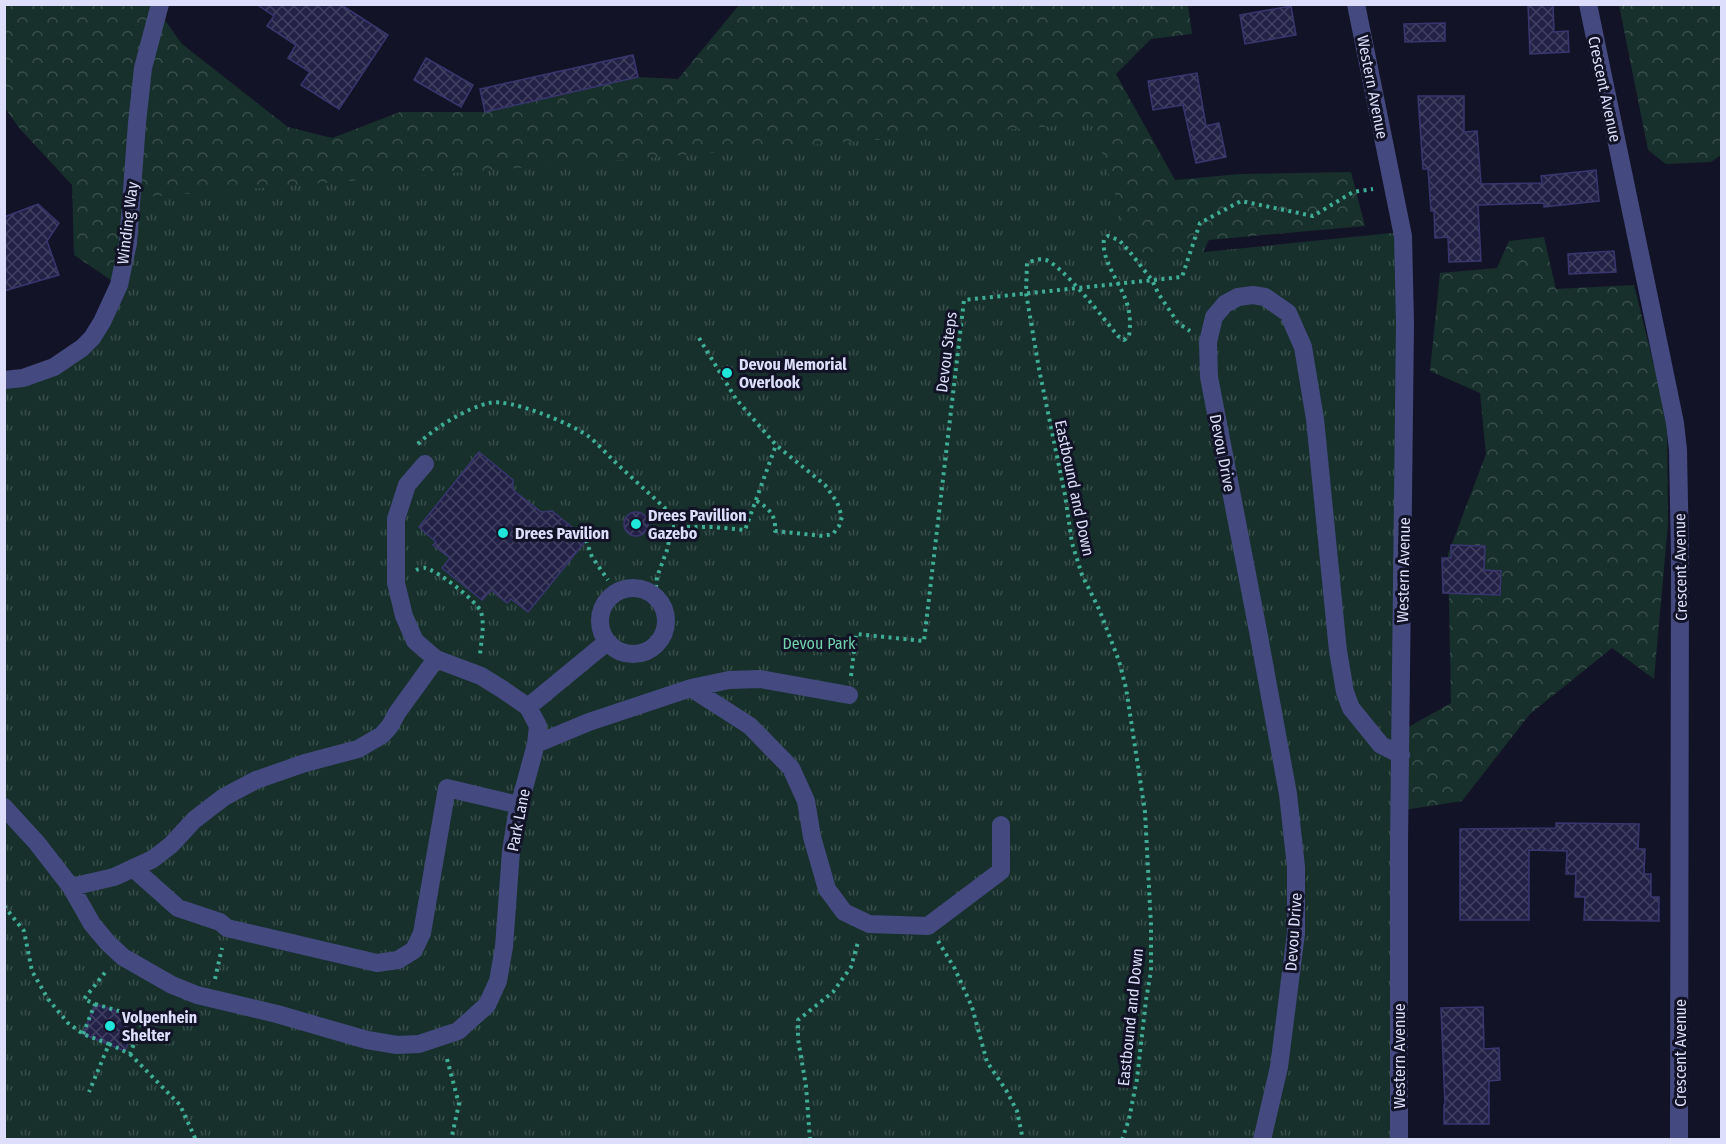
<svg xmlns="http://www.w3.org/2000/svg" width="1726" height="1144" viewBox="0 0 1726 1144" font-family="'Fira Sans Condensed',sans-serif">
<defs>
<pattern id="forest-crowns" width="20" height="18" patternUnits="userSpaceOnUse" patternTransform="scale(1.5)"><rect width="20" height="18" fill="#17302b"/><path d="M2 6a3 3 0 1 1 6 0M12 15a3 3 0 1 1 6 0" fill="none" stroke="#384e4b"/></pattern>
<pattern id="park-tufts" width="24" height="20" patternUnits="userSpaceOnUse" patternTransform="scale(1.5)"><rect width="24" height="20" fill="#17302b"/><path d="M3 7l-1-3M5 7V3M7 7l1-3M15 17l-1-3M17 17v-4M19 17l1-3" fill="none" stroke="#384e4b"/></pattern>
<pattern id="building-cross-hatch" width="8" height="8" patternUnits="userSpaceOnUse" patternTransform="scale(1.5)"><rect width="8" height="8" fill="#232146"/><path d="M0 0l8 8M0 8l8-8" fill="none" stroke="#424162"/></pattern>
</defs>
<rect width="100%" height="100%" fill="#131327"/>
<path fill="url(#forest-crowns)" d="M 5,5 L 154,5 L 182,44 L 288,127 L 332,138 L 400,112 L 485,112 L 638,77 L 678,79 L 739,5 L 1188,5 L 1192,34 L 1151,39 L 1116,74 L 1175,180 L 1240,174 L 1351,172 L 1365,226 L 1209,240 L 1179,299 L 1391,737 L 1451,703 L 1448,554 L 1486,454 L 1480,393 L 1430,371 L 1440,273 L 1497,268 L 1509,241 L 1544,237 L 1556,289 L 1634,285 L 1667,418 L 1668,524 L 1654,679 L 1612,648 L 1530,714 L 1462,801 L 1385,813 L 82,348 L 118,285 L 74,255 L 72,185 L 20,129 L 5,108 Z
M 1619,5 L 1721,5 L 1721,155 L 1711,162 L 1666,164 L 1648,150 Z"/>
<path fill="url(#park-tufts)" d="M 1093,123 L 1135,259 L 1402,232 L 1399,1139 L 5,1139 L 4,380 L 54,367 L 102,322 L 132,198 Z"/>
<path fill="url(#building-cross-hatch)" stroke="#39366f" stroke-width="1.5" d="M 256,4 L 340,4 L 388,35 L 339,109 L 301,85 L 310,72 L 288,58 L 296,45 L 267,26 L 274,16 Z
M 1528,4 L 1553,4 L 1554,32 L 1568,31 L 1569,52 L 1530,54 Z
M 1291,6 L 1296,35 L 1245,44 L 1240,15 Z
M 1445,23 L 1445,41 L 1405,42 L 1404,24 Z
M 633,55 L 638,77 L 485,112 L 480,89 Z
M 426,58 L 473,85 L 461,107 L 414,80 Z
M 1197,73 L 1206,126 L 1219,123 L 1226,157 L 1196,163 L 1183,105 L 1153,110 L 1148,81 Z
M 1418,96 L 1464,96 L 1464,132 L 1477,131 L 1481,184 L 1542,183 L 1541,176 L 1596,170 L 1599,201 L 1544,207 L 1544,203 L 1478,205 L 1481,261 L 1449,262 L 1448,237 L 1435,238 L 1434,211 L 1431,211 L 1428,169 L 1423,169 Z
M 38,204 L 59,223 L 47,241 L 59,275 L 4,291 L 4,217 Z
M 1614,251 L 1616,272 L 1569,274 L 1568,254 Z
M 479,452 L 513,480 L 513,490 L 541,512 L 552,511 L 587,539 L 528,612 L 511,599 L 507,603 L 491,590 L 482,600 L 442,568 L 450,558 L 433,545 L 436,542 L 419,527 Z
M624 524a12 12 0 1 1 24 0a12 12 0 1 1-24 0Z
M 1451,545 L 1485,546 L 1484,570 L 1501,571 L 1500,595 L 1443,593 L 1442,558 L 1451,558 Z
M 1556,823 L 1639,824 L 1638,849 L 1645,849 L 1644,874 L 1651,874 L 1651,897 L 1659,897 L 1659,921 L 1584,920 L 1585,897 L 1575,897 L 1576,874 L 1566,874 L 1567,851 L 1529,850 L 1529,920 L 1460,920 L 1460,829 L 1556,828 Z
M 95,1004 L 138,1018 L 125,1051 L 83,1034 Z
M 1483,1007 L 1484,1049 L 1499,1048 L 1500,1080 L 1489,1081 L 1489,1124 L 1444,1124 L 1444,1105 L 1445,1105 L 1441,1008 Z"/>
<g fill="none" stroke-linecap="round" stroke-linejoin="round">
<path stroke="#3fad95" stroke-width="4" stroke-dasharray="3 4.5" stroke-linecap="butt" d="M 699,338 L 736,399 L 776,445 L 825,485 L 837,502 L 842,517 L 839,526 L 833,534 L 823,536 L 775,531 C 776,515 769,508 755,500
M 418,444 C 434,428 467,408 489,403 C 510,398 570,423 588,436 C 597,443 606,453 614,461 C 632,478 650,494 668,511 L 672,527 L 667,550 L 657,577 L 655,596
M 672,527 L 713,527 L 745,530 L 776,445
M 586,540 L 592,557 L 608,580
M 416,570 C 418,569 423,568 425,568 C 437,570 477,601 481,612 C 485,625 481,642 480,655
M 851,676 L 856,634 L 924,641 L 964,300 L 1182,277 L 1200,223 L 1241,201 L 1313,216 L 1353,192 L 1373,189
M 4,906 L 24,931 L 32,971 L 48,999 L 68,1023 L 83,1034 L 109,1044 L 89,1092
M 938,941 L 955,969 L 972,1007 L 987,1062 L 1006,1090 L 1017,1111 L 1023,1140
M 215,979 L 222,948
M 95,1004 L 153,1021 L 193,1015
M 83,1034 L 95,1004 L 84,999 L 107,970
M 109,1044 L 130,1054 L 144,1018
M 130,1054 L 180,1105 L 196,1140
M 447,1059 L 459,1104 L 451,1140
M 810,1140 L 806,1086 L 798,1039 L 798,1020 L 833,992 L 851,967 L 858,942
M 1122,1140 L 1129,1119 L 1137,1079 L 1146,1000 L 1151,971 L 1151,925 L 1145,812 L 1126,688 L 1119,661 L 1099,609 L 1082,575 L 1072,543 L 1065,495 L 1039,369 L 1026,293 L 1027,263 C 1032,261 1039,258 1046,260 C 1063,266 1105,320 1118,336 L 1124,340 L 1129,336 C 1131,323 1130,310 1125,298 C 1118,280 1101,259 1104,239 L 1108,236 L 1119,240 L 1129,251 L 1152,280 L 1158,293 L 1178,323 L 1190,331"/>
<path stroke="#444a80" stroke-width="18" d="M 1356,4 L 1403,236 L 1405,323 L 1399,845 L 1399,1140
M 1588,4 L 1661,355 L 1675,423 L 1678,450 L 1680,555 L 1679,1140
M 4,380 L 23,378 L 54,367 L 82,348 L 92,338 L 102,322 L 119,285 L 128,243 L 137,123 L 143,68 L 160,4
M600 621a33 33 0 1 1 66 0a33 33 0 1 1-66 0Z
M 691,688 L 750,726 L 791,768 L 806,801 L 812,837 L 827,889 L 844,912 L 869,924 L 928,926 L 1001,871 L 1001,825
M 528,707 L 607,642
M 536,744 L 589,722 L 691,688 L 729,680 L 760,679 L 849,695
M 4,807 L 37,843 L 71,887 L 92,924 L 108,943 L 123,957 L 172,985 L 197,995 L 277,1014 L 367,1040 L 397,1045 L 419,1044 L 458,1031 L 487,1005 L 498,981 L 504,947 L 511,851 L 517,814 L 536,744 L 538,726 L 528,707 L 502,689 L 481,676 L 436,659 L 415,641 L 404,616 L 396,583 L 396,519 L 407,485 L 425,464
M 133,868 L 178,908 L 220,922 L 227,928 L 377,963 L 398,960 L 414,950 L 422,933 L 447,788 L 519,805
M 71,887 L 114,877 L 153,859 L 171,845 L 194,820 L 224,797 L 256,780 L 305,763 L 358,749 L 382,735 L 390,726 L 397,713 L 436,659
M 1262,1140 L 1279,1067 L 1296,933 L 1296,867 L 1288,794 L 1258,631 L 1209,377 L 1208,342 L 1214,317 L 1225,304 L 1238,297 L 1253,295 L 1265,297 L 1288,313 L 1303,347 L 1315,419 L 1338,651 L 1345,692 L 1351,708 L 1381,745 L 1401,755"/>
</g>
<g fill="#1fe5da" stroke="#131327" stroke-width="2">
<circle cx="727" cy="373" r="6"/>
<circle cx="636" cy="524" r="6"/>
<circle cx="503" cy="533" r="6"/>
<circle cx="110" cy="1026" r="6"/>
</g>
<g text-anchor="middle" stroke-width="6" stroke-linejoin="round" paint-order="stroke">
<g font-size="16" fill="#dddefb" stroke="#131327">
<text transform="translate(1373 87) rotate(79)" y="6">Western Avenue</text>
<text transform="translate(1605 89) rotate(78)" y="6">Crescent Avenue</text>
<text transform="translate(127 223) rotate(-83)" y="6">Winding Way</text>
<text transform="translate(946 352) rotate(-83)" y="6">Devou Steps</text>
<text transform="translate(1223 453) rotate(79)" y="6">Devou Drive</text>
<text transform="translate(1075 488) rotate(78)" y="6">Eastbound and Down</text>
<text transform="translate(1680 567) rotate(-91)" y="6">Crescent Avenue</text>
<text transform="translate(1403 570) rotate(-89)" y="6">Western Avenue</text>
<text transform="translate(518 820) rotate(-79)" y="6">Park Lane</text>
<text transform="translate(1293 932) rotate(-86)" y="6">Devou Drive</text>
<text transform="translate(1130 1017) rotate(-84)" y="6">Eastbound and Down</text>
<text transform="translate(1680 1053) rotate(-90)" y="6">Crescent Avenue</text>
<text transform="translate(1399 1056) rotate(-90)" y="6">Western Avenue</text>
</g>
<g font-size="16" font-weight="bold" fill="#dddefb" stroke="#131327" text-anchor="start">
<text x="739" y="370">Devou Memorial<tspan x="739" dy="18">Overlook</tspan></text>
<text x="648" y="521">Drees Pavillion<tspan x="648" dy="18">Gazebo</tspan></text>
<text x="515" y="539">Drees Pavilion</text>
<text x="122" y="1023">Volpenhein<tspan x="122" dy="18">Shelter</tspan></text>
</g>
<g font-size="16" fill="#70d3ac" stroke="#131327">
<text x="819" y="649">Devou Park</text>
</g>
</g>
<rect width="1726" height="1144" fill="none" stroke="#dddefb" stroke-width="12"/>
</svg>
